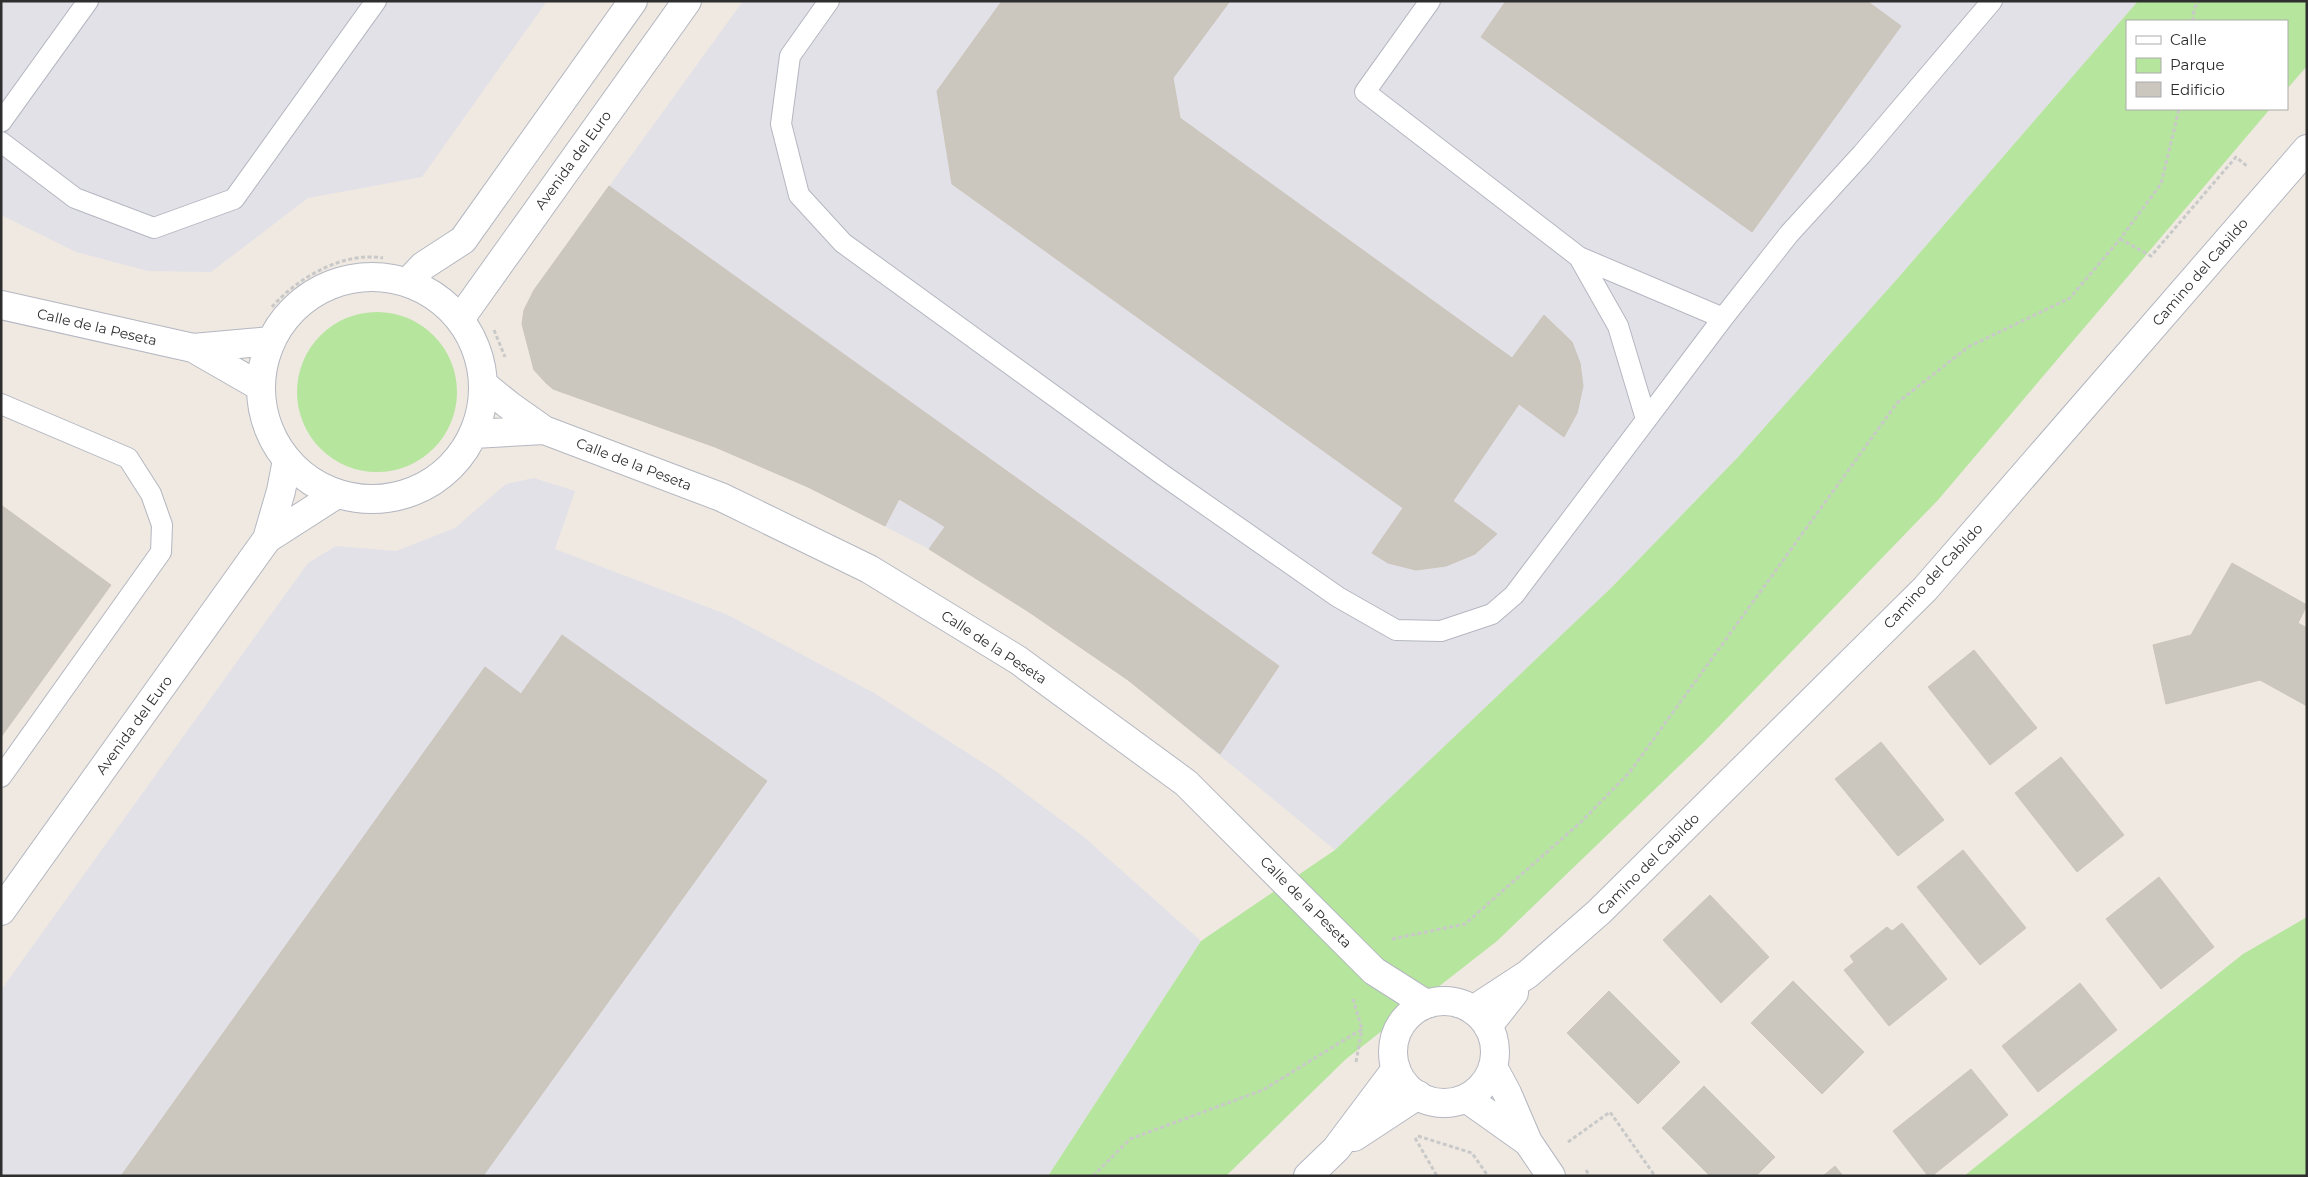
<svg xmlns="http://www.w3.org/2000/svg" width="2308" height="1177" viewBox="0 0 2308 1177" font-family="Montserrat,sans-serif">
<rect width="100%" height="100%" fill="#efe9e1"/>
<path fill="#e3e1e8" d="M 1,1 L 547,1 L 422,177 L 308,198 L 211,272 L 148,271 L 76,252 L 1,215 Z
M 743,1 L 2138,1 L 1898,278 L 1739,456 L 1611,588 L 1335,850 L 1128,680 L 1029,612 L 929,549 L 808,487 L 715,447 L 553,389 L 534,370 L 534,290 Z
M 534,478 L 575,491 L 555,549 L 728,615 L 874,693 L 994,770 L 1084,837 L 1201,941 L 1048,1176 L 1,1176 L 1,990 L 308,563 L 336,546 L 396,551 L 455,528 L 506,484 Z"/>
<path fill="#b6e59e" d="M 2138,1 L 2307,1 L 2307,66 L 2287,89 L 2287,21 L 2127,21 L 2127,109 L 2270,109 L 1938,500 L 1703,743 L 1497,941 L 1346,1059 L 1226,1176 L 1048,1176 L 1201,941 L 1335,850 L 1611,588 L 1739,456 L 1898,278 Z
M297 392a80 80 0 1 1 160 0a80 80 0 1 1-160 0Z
M 2307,917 L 2307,1176 L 1964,1176 L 2243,954 Z"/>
<path fill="#cbc7bf" stroke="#cbc5ba" d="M 1002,1 L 1230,1 L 1173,78 L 1180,118 L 1512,358 L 1544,315 L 1572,342 L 1580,363 L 1583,386 L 1577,413 L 1564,437 L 1519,404 L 1453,501 L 1497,534 L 1475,554 L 1446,566 L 1416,570 L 1388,563 L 1372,553 L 1403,508 L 952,184 L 937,91 Z
M 1506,1 L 1867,1 L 1901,26 L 1752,232 L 1481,37 Z
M 609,186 L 983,454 L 936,521 L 899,499 L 885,526 L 808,487 L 715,447 L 553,389 L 546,383 L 534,370 L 522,324 L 524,310 L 534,290 Z
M 983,454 L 1279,666 L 1220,754 L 1128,680 L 1029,612 L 929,549 L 945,527 L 936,521 Z
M 1,505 L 111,585 L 1,737 Z
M 2232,563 L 2307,605 L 2298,623 L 2307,628 L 2307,706 L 2260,680 L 2166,704 L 2153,645 L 2191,635 Z
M 562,635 L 767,781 L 483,1176 L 121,1176 L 485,667 L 521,694 Z
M 1974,650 L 2037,728 L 1990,765 L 1928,687 Z
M 1881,742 L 1944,820 L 1898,856 L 1835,779 Z
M 2061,757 L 2124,835 L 2077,872 L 2015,793 Z
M 1963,850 L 2026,928 L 1980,965 L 1917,887 Z
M 2159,877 L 2214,947 L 2161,989 L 2106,919 Z
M 1710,895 L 1769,957 L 1721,1003 L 1663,940 Z
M 1902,923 L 1947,979 L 1889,1026 L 1844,970 L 1854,962 L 1850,956 L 1887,927 L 1892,931 Z
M 1793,981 L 1864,1052 L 1822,1094 L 1751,1023 Z
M 2080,983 L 2117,1030 L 2038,1092 L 2002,1046 Z
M 1609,991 L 1680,1062 L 1638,1104 L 1567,1033 Z
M 1971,1069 L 2008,1115 L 1932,1176 L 1928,1176 L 1893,1131 Z
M 1704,1086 L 1775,1157 L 1756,1176 L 1710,1176 L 1662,1128 Z
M 1835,1166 L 1843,1176 L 1823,1176 Z"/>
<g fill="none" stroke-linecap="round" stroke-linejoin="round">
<g stroke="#b4b7c1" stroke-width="22">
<path id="lane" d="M 829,1 L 790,56 L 781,124 L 799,195 L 843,243 L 1163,475 L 1338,597 L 1396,630 L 1441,631 L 1492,614 L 1514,595 L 1723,318 L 1789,234 L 1862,154 L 1992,1
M 1430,1 L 1365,92 L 1579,257 L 1723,318
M 1,122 L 88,1
M 1,142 L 75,198 L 154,228 L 234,199 L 376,1
M 1579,257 L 1618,326 L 1646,419
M 1,404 L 128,458 L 151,494 L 162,525 L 161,552 L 1,777"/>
</g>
<g stroke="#b4b7c1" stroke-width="30">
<path id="street" d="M 267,539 L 337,494
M 1,911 L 267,539 L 281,491 L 287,460
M 1473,1010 L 1528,974 L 1599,912 L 1925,589 L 2307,149
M 1488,1026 L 1514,993
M 1354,1137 L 1418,1095
M 1308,1176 L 1336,1149 L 1396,1069"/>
</g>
<g stroke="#b4b7c1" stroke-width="30">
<path id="secondary" d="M261 388a111 111 0 1 1 222 0a111 111 0 1 1-222 0Z
M 408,282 L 423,266 L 463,240 L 633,1
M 1,305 L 193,348 L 261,387
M 460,319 L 687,1
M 193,348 L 271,341
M 484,385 L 510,406 L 544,430 L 721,497 L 869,569 L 1018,660 L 1186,783 L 1374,971 L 1426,1004
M 474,434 L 544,430
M1393 1052a51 51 0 1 1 102 0a51 51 0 1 1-102 0Z
M 1493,1067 L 1507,1093 L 1528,1142 L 1551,1176
M 1466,1098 L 1528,1142"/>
</g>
<path stroke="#c9c9c9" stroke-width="3" stroke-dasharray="4 2.5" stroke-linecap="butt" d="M 2193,21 L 2194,9 L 2199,1
M 2120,239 L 2151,256 L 2236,157 L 2248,167
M 272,307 C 297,278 344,251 383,258
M 494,330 L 505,357
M 1392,939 L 1465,924 L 1581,822 L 1629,773 L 1897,403 L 1968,347 L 2070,298 L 2120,239 L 2161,184 L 2179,109
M 1356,1062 L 1362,1029
M 1418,1136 L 1472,1153 L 1488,1176
M 1415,1138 L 1437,1176
M 1568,1142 L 1610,1112 L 1655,1176
M 1586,1170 L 1590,1176
M 1093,1176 L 1130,1139 L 1263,1090 L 1362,1029 L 1353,999"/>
<use href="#lane" stroke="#fff" stroke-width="20"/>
<use href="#street" stroke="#fff" stroke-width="28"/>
<use href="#secondary" stroke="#fff" stroke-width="28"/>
</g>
<g text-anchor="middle" stroke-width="4.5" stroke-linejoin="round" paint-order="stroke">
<g font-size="14" fill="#2e2e2e" stroke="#fff">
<text transform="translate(573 160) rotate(-54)" y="5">Avenida del Euro</text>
<text transform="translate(2200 272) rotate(-49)" y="5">Camino del Cabildo</text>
<text transform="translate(97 327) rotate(13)" y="5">Calle de la Peseta</text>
<text transform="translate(634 464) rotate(21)" y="5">Calle de la Peseta</text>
<text transform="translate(1933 576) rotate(-47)" y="5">Camino del Cabildo</text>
<text transform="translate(994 647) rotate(33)" y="5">Calle de la Peseta</text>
<text transform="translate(134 725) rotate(-54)" y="5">Avenida del Euro</text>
<text transform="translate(1648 864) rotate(-45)" y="5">Camino del Cabildo</text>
<text transform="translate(1306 902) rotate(45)" y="5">Calle de la Peseta</text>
</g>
</g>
<rect width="2308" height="1177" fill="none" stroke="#2e2e2e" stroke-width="5"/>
<rect x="2126" y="20" width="162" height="90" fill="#ffffff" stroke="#ababab"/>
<rect x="2136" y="36" width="25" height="8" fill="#ffffff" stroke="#ababab"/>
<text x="2170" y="45" font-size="15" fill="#2e2e2e">Calle</text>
<rect x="2136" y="58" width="25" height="15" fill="#b6e59e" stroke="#ababab"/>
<text x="2170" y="70" font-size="15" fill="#2e2e2e">Parque</text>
<rect x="2136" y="82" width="25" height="15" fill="#cbc7bf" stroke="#ababab"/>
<text x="2170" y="95" font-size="15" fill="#2e2e2e">Edificio</text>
</svg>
